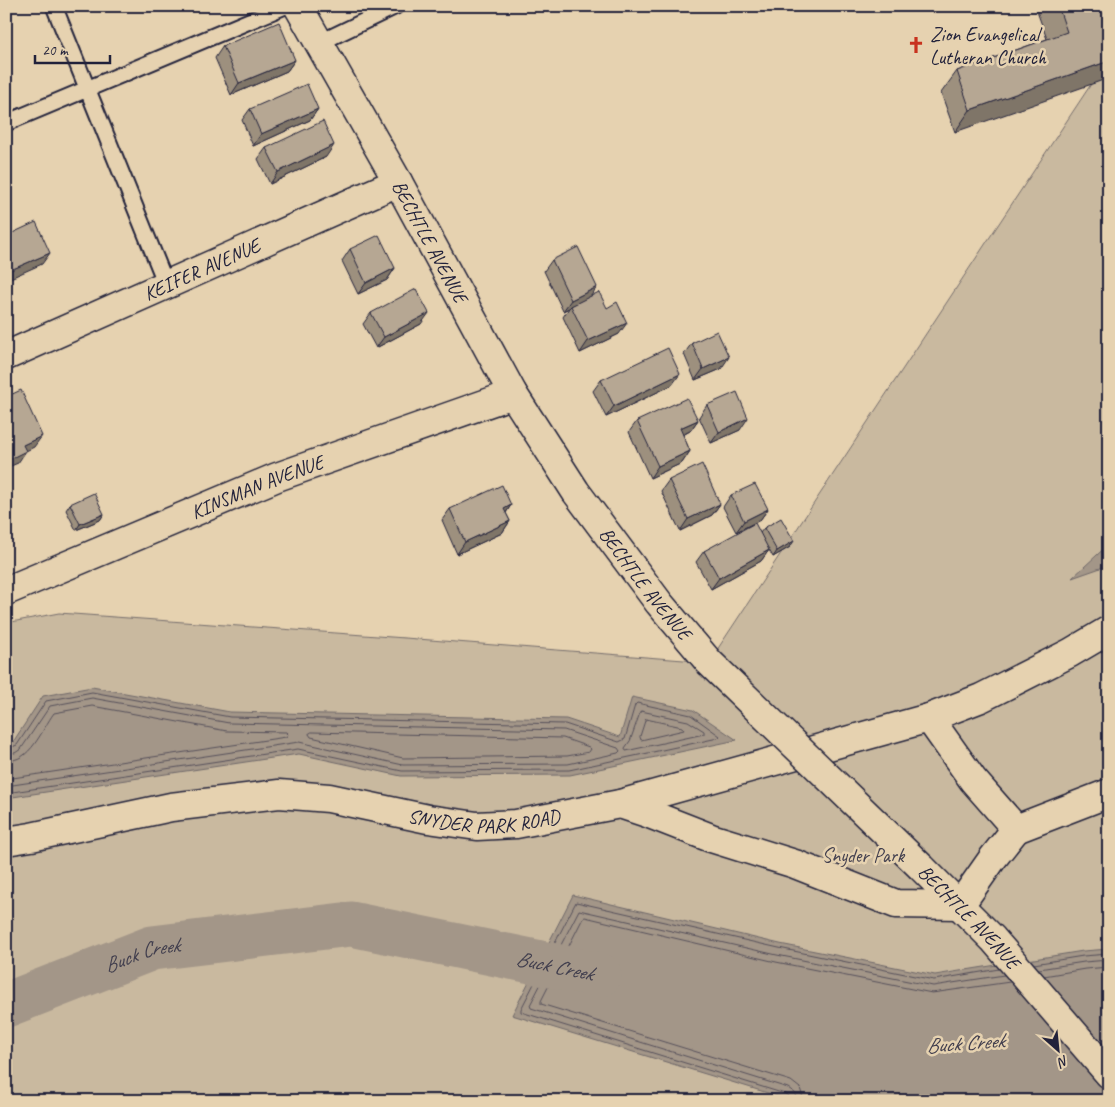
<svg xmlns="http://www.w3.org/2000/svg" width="1115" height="1107" viewBox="0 0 1115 1107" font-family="Caveat,sans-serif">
<rect width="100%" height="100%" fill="#e6d2b0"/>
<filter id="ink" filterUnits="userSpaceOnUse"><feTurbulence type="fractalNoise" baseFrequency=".02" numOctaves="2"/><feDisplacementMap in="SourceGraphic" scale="10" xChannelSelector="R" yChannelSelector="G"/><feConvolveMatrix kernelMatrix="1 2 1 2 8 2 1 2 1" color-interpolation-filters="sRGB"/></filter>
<g filter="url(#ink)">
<path fill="#c9b99f" stroke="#766e6d" d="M 1109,57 L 1109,1089 L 1081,1101 L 6,1101 L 6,623 L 59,613 L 405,638 L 709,662 Z"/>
<path fill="#a39688" stroke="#6f6869" d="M 1109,544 L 1109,565 L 1072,578 Z
M 92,687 L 230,712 L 566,719 L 620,737 L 632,697 L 693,710 L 737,740 L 570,775 L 401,776 L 299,754 L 6,798 L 6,740 L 13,742 L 43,696 Z
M 573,895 L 780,944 L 935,975 L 1083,951 L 1109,949 L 1109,1101 L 794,1101 L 512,1015 Z"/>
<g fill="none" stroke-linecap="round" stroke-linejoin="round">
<path stroke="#56505a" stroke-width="1" d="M 641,711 L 688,721 L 704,731 L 704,734 L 626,751 L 625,748 L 630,741 Z
M 646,719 L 682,727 L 684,730 L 641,740 L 640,737 Z
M 312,732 L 563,738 L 589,747 L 591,749 L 589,752 L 567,756 L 403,758 L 311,737 L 309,734 Z
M 6,746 L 12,747 L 17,745 L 46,701 L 92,692 L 230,717 L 565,724 L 619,742 L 625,739 L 635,705 L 637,703 L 691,715 L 720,736 L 718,738 L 569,770 L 402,771 L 298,749 L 6,793
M 6,752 L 15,753 L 21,749 L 50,706 L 92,698 L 229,723 L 564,730 L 618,748 L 620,751 L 618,753 L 568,764 L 403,765 L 299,742 L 6,786
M 6,760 C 30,764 42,729 54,713 L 92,706 L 227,731 L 286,732 L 288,734 L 286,737 L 6,779
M 1034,964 L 1083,956 L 1109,954
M 1039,969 L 1084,962 L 1109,960
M 1044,976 L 1085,969 L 1109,967
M 790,1101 L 789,1096 L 785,1094 L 521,1012 L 521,1009 L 576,902 L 779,948 L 934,980 L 999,969
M 796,1101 L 795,1093 L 788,1088 L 531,1008 L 530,1005 L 579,910 L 777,955 L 933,986 L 1004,975
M 804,1101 L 800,1088 L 791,1081 L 541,1004 L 541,1001 L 583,918 L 585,917 L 776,962 L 932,993 L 1010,982"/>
<path stroke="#a39688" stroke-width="45" id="s1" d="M 6,1005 L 152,948 L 351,924 L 599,975"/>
<g stroke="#22223b" stroke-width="19">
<path id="service" d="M 54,6 L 166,284
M 319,43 L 396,6
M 6,123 L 285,6"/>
</g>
<g stroke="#22223b" stroke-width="31">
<g id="minor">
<path id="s2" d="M 6,356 L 398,182"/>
<path id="s3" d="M 6,591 L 277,477 L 513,394"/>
<path d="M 929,718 L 973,780 L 1016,829 L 1109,793"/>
<path d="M 620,804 L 647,813 L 711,838 L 795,864 L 896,904 L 960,905 L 993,858 L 1016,829"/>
<path id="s4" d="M 6,841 L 31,837 L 171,807 L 279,794 L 329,798 L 428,819 L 477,826 L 516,824 L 620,804 L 929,718 L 981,698 L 1070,653 L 1109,630"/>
</g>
</g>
<g stroke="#22223b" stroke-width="31">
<g id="secondary">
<path id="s5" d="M 298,6 L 398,182 L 513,394 L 576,492 L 659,603 L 709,662"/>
<path id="s6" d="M 922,868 L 993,939 L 1109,1074"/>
</g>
</g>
<use href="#service" stroke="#e6d2b0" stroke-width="15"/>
<use href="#minor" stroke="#e6d2b0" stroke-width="28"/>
<use href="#secondary" stroke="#e6d2b0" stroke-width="28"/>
<g stroke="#22223b" stroke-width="31" stroke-linecap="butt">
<path id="secondary-bridge" d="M 709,662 L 922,868"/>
</g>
<use href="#secondary-bridge" stroke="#e6d2b0" stroke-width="28"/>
</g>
<path fill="#9d907e" stroke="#22223b" d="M 1035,6 L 1109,6 L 955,132 L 941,93 L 957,71 L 1047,39 Z
M 223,46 L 295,60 L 287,71 L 231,95 L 215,58 Z
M 250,109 L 318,109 L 310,120 L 253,146 L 242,120 Z
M 266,148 L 326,157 L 270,184 L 258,159 Z
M 350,249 L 395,268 L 387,280 L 358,294 L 342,261 Z
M 552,260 L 591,296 L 619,334 L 580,353 L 563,317 L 569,308 L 563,311 L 544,271 Z
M 371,313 L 421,324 L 376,348 L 363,324 Z
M 692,343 L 721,369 L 695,380 L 684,354 Z
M 601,380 L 672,385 L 606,417 L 593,391 Z
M 707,405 L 740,430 L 711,443 L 699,417 Z
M 698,420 L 690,431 L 683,435 L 690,451 L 682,463 L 650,478 L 629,432 L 637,421 Z
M 669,480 L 720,504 L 712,515 L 680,531 L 661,491 Z
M 731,495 L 768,509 L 760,520 L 736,532 L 723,507 Z
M 70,504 L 104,514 L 100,520 L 76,530 L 66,510 Z
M 511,505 L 506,513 L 510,521 L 502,533 L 457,554 L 442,520 L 450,509 Z
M 764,528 L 790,547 L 773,557 L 769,550 L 761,561 L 711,589 L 696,562 L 704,551 L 760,533 Z"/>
<path fill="#7f7567" stroke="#22223b" d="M 295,60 L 287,71 L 231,95 L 239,83 Z
M 1109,61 L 1109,78 L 955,132 L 970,110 Z
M 318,109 L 310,120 L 253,146 L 261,134 Z
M 334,145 L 326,157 L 270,184 L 278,172 Z
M 50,253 L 42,264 L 6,280 L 6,272 Z
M 395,268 L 387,280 L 358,294 L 366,283 Z
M 597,287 L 589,299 L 571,306 L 569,308 L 563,311 L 571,300 Z
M 429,313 L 421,324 L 376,348 L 384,337 Z
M 627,323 L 619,334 L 580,353 L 588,341 Z
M 729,357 L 721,369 L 695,380 L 703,369 Z
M 680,374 L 672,385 L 606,417 L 614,406 Z
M 748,418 L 740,430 L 711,443 L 719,432 Z
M 698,420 L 690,431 L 672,440 L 680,428 Z
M 42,436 L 34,447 L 26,451 L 18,463 L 6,468 L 6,461 L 23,445 Z
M 690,451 L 682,463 L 650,478 L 658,466 Z
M 720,504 L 712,515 L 680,531 L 688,519 Z
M 511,505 L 503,517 L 504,509 Z
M 768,509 L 760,520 L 736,532 L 744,521 Z
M 104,514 L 100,520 L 76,530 L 80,524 Z
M 510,521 L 502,533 L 457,554 L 465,542 Z
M 794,541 L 790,547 L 773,557 L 777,551 Z
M 769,550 L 761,561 L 711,589 L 719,578 Z"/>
<path fill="#b6a793" stroke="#22223b" d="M 1058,6 L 1109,6 L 1109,61 L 970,110 L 957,71 L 1067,32 Z
M 279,22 L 295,60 L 239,83 L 223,46 Z
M 307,84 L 318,109 L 261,134 L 250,109 Z
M 323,121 L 334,145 L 278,172 L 266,148 Z
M 36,222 L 50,253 L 6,272 L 6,236 Z
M 379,235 L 395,268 L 366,283 L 350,249 Z
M 578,247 L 597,287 L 571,300 L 552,260 Z
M 416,289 L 429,313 L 384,337 L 371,313 Z
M 599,292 L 607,308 L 617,302 L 627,323 L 588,341 L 571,306 Z
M 717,331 L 729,357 L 703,369 L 692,343 Z
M 668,348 L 680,374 L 614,406 L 601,380 Z
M 21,390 L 42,436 L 23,445 L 26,451 L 6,461 L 6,397 Z
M 737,392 L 748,418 L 719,432 L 707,405 Z
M 687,398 L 698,420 L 680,428 L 690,451 L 658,466 L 637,421 Z
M 702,464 L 720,504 L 688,519 L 669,480 Z
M 755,484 L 768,509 L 744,521 L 731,495 Z
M 502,485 L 511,505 L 504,509 L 510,521 L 465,542 L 450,509 Z
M 94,493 L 104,514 L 80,524 L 70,504 Z
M 781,518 L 794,541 L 777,551 L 764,528 Z
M 755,523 L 769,550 L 719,578 L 704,551 Z"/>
</g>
<defs>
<g id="church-bare" transform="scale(1.35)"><path d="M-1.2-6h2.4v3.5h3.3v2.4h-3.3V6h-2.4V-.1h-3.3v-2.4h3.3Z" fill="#c8321e" stroke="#e6d2b0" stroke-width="2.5" paint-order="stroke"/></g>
</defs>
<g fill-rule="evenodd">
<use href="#church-bare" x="916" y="45"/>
</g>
<g text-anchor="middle" stroke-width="5" stroke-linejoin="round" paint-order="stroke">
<g font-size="20" fill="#22223b" stroke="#e6d2b0" text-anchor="start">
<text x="930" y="41">Zion Evangelical<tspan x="930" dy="23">Lutheran Church</tspan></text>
</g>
<g font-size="20" fill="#22223b" stroke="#e6d2b0">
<text dy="7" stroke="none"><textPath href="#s5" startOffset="270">BECHTLE AVENUE</textPath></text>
<text dy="7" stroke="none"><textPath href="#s2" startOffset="214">KEIFER AVENUE</textPath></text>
<text dy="7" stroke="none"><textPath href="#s3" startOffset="272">KINSMAN AVENUE</textPath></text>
<text dy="7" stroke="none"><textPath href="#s5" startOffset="675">BECHTLE AVENUE</textPath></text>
<text dy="7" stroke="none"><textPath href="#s4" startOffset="485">SNYDER PARK ROAD</textPath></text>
<text dy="7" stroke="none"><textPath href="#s6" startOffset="68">BECHTLE AVENUE</textPath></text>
</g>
<g font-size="20" fill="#43404f" stroke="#e6d2b0">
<text x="863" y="862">Snyder Park</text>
</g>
<g font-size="21" font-style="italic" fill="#423f4e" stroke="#e6d2b0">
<text dy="7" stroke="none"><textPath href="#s1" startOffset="145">Buck Creek</textPath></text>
<text dy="7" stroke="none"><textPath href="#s1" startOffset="565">Buck Creek</textPath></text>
<text transform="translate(965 1043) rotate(-4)" y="7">Buck Creek</text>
</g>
</g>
<rect width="1115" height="1107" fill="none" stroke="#e6d2b0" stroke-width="25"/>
<rect x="12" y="12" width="1090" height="1082" fill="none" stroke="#22223b" stroke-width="2" filter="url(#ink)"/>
<g transform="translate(1058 1050) rotate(153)" stroke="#e6d2b0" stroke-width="4" paint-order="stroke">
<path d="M0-4L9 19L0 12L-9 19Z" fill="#22223b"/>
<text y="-8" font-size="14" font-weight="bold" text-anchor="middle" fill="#22223b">N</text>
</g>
<path d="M35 55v8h75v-8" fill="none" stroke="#22223b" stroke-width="2.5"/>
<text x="42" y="55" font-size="15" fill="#22223b" stroke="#e6d2b0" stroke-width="4" paint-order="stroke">20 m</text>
</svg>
